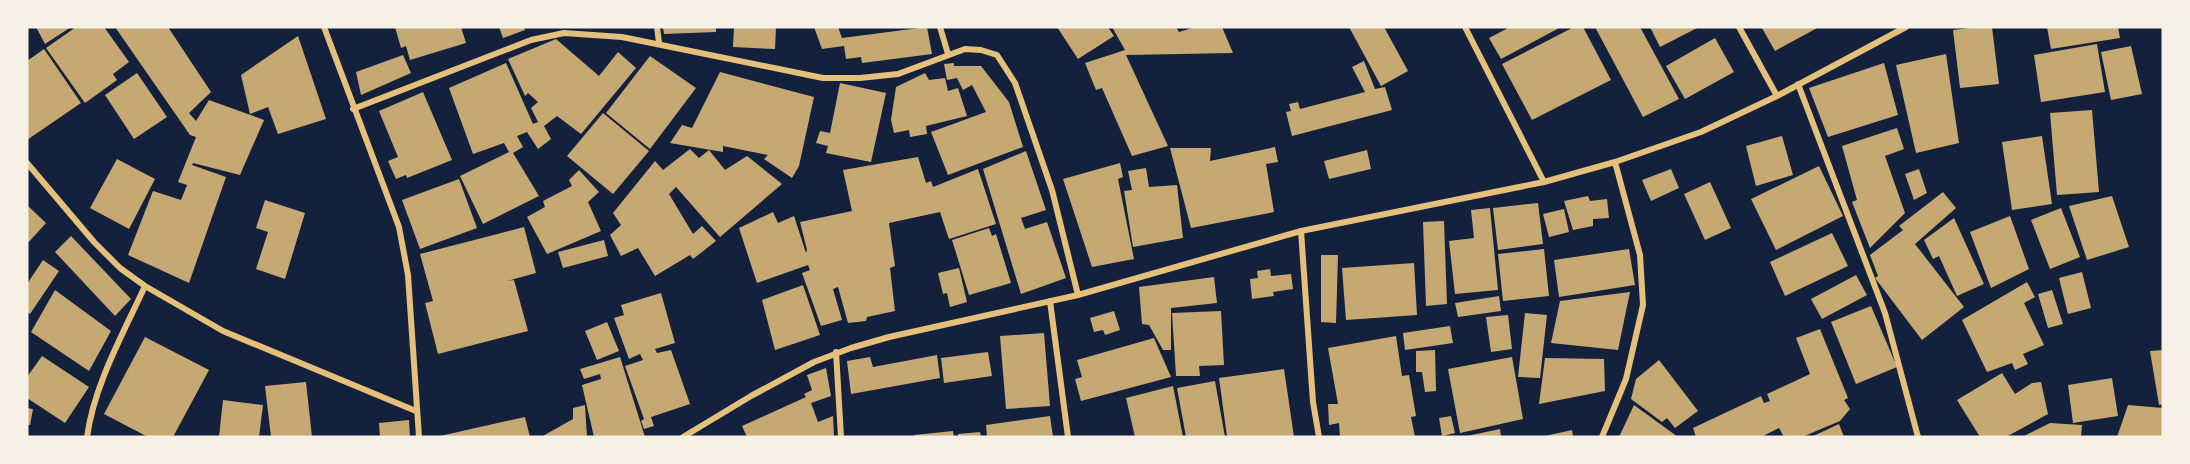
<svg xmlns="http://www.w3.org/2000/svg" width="2190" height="464" viewBox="0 0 2190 464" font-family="'Exo 2',sans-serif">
<rect width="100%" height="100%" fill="#14213d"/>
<path fill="#c6a872" d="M 36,27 L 71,27 L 45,44 Z
M 76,27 L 104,27 L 129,62 L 113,74 L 117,80 L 85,103 L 46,48 Z
M 115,27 L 168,27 L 211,92 L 189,113 L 196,121 L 209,100 L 264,120 L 240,175 L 193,163 L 192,165 L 226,177 L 189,283 L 128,255 L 153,191 L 181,200 L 187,185 L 178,182 L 196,137 L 190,135 Z
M 395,27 L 461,27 L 466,43 L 410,60 L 406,46 L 401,48 Z
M 499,27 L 524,27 L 525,30 L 503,38 Z
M 663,27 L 716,27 L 716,32 L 664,34 Z
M 734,27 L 776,27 L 775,49 L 733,47 Z
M 814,27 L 838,27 L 842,38 L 927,27 L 932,54 L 862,63 L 861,57 L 846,59 L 844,46 L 822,49 Z
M 1057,27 L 1108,27 L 1114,36 L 1078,59 Z
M 1112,27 L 1176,27 L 1179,32 L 1195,27 L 1222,27 L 1233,53 L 1126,55 L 1168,146 L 1132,156 L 1102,88 L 1096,90 L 1085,63 L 1125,50 Z
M 1349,27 L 1384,27 L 1408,71 L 1381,86 Z
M 1510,27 L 1561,27 L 1501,59 L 1489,38 Z
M 1574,27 L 1583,27 L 1611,80 L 1532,120 L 1502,64 Z
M 1595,27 L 1640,27 L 1679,99 L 1643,117 Z
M 1650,27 L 1699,27 L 1660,47 Z
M 1765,27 L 1819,27 L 1775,51 L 1762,28 Z
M 1979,27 L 1992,27 L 1999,84 L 1960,88 L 1953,30 Z
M 2047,27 L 2118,27 L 2120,38 L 2051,49 Z
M 298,36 L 326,119 L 278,134 L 268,107 L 250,114 L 241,75 Z
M 1715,38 L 1734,72 L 1685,99 L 1666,66 Z
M 556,39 L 599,76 L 618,52 L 636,68 L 581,134 L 557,116 L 544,126 L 551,139 L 538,149 L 527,132 L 517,136 L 523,147 L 513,153 L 539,196 L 483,224 L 460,176 L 509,152 L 504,143 L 473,154 L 449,88 L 506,63 L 533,124 L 538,122 L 531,108 L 538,102 L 528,93 L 525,96 L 508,59 Z
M 2097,44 L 2105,92 L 2041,102 L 2034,55 Z
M 2131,46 L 2142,94 L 2111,100 L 2101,52 Z
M 44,49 L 81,103 L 27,140 L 27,61 Z
M 1946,54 L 1959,143 L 1916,153 L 1896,65 Z
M 403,55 L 411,73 L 361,95 L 356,72 Z
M 650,56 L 696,88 L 650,149 L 606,113 Z
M 1364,61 L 1375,89 L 1385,87 L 1392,110 L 1292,136 L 1286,112 L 1291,111 L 1289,104 L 1298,102 L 1300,109 L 1365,92 L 1352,67 Z
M 954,63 L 954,66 L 981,66 L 1009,102 L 1023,147 L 948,175 L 931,132 L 986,112 L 972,85 L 963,90 L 957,78 L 947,80 L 944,64 Z
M 1884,63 L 1898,115 L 1828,137 L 1809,88 Z
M 720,72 L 814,97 L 799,166 L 792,178 L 764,159 L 768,155 L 723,146 L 723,152 L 670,143 L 682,125 L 692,128 Z
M 137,73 L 167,117 L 134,139 L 105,95 Z
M 925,73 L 929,80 L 945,78 L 948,91 L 958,88 L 967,116 L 926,126 L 927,134 L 910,137 L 909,130 L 894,133 L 891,120 L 896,87 Z
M 840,83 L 886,93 L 871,162 L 826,153 L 828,146 L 816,143 L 820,131 L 830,133 Z
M 423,92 L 452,160 L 407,178 L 406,175 L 396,179 L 388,161 L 398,157 L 379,111 Z
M 2092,110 L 2099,192 L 2057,195 L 2050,113 Z
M 603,113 L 649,151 L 613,194 L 567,156 Z
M 1897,128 L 1904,149 L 1885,156 L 1905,213 L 1870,248 L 1852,202 L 1857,200 L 1842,146 Z
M 1782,136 L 1793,175 L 1756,186 L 1746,146 Z
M 2042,136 L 2052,204 L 2012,210 L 2002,142 Z
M 1275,147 L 1278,162 L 1266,164 L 1274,212 L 1191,228 L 1170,148 L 1211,148 L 1210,161 Z
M 690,149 L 699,158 L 709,150 L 725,170 L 747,156 L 782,184 L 720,237 L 676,187 L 669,194 L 693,234 L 702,226 L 716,241 L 693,259 L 690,255 L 655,276 L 638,248 L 621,256 L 610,235 L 621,225 L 613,213 L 655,161 L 663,170 Z
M 1367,150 L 1371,169 L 1329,179 L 1324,161 Z
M 1026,151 L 1046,210 L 1021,218 L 1025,229 L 1047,222 L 1066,278 L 1021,294 L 983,169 Z
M 918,157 L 926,183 L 931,181 L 933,187 L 978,169 L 996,224 L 949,239 L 940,212 L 889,223 L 895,266 L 890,268 L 895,311 L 867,317 L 866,321 L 848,323 L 838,287 L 833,289 L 842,320 L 821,326 L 802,273 L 810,270 L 808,265 L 757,283 L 739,228 L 773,212 L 778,223 L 794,216 L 806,253 L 807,250 L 800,222 L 852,211 L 843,170 Z
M 117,159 L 155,179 L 129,229 L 90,208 Z
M 1120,163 L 1123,177 L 1118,179 L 1134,259 L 1092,267 L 1063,179 Z
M 1819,166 L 1843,216 L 1776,250 L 1751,199 Z
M 1146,168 L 1149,187 L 1177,185 L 1183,238 L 1133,247 L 1124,191 L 1132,190 L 1128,171 Z
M 1671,169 L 1679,188 L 1651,201 L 1642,180 Z
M 1919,169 L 1927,193 L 1914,200 L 1905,174 Z
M 579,170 L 599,192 L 588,202 L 601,231 L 547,254 L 527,217 L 545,207 L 543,201 L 572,186 L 569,180 Z
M 459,179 L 477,228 L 420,249 L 402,200 Z
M 1710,182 L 1731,228 L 1705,240 L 1684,194 Z
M 1943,192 L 1956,208 L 1915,244 L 1964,307 L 1922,340 L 1875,278 L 1878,276 L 1870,255 L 1903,230 L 1899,226 Z
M 1588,196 L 1590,201 L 1607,199 L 1609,218 L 1593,219 L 1593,226 L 1573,230 L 1564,201 Z
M 2112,196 L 2129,247 L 2087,260 L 2069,206 Z
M 265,200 L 305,213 L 285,279 L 256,269 L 268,232 L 256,228 Z
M 1538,203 L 1543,244 L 1498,250 L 1493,208 Z
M 27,205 L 46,223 L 27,244 Z
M 1490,208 L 1498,290 L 1455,294 L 1449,241 L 1474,238 L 1471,210 Z
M 2061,208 L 2080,257 L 2050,269 L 2031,220 Z
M 1564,209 L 1569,232 L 1549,237 L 1543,214 Z
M 2010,216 L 2029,269 L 1991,288 L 1970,232 Z
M 1954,218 L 1984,284 L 1957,296 L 1939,256 L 1933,259 L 1924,240 Z
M 1444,221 L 1447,304 L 1426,306 L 1423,222 Z
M 524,227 L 536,273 L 507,281 L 514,280 L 528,331 L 438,354 L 425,303 L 433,301 L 420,254 Z
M 989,228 L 992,236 L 996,234 L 1011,283 L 969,295 L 952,240 Z
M 1832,233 L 1848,266 L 1785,296 L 1770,262 Z
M 71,236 L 131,299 L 115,316 L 55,252 Z
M 604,240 L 608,256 L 563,268 L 558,252 Z
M 1544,249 L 1549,296 L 1503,301 L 1498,254 Z
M 1629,249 L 1635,285 L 1559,297 L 1554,260 Z
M 1321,255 L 1338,255 L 1336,323 L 1321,322 Z
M 43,260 L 59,271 L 30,314 L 27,312 L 27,284 Z
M 1414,263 L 1417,315 L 1346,320 L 1342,268 Z
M 959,268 L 967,302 L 950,307 L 947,293 L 943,294 L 938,273 Z
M 1270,269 L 1271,276 L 1291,274 L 1293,289 L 1273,292 L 1274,296 L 1252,299 L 1250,279 L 1258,278 L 1257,271 Z
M 2082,272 L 2091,308 L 2068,314 L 2059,278 Z
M 1856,275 L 1867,295 L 1822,319 L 1811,299 Z
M 1214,277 L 1217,303 L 1171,308 L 1171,350 L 1163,350 L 1149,325 L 1142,324 L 1139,287 Z
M 2027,282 L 2035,297 L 2024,303 L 2044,345 L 2023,354 L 2028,364 L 2015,370 L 2012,363 L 1987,372 L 1962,320 Z
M 803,285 L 820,335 L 775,350 L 762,300 Z
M 55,290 L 111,331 L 89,371 L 31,332 Z
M 2052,290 L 2063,324 L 2048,328 L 2038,294 Z
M 1630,292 L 1618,350 L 1551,343 L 1560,301 Z
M 661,293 L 675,343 L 655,349 L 657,353 L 671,350 L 690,404 L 651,417 L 654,426 L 644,429 L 641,421 L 644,419 L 625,366 L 643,360 L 640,354 L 629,359 L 614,318 L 624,315 L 621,305 Z
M 1499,296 L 1501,311 L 1458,317 L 1455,303 Z
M 1871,306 L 1897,367 L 1856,384 L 1831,322 Z
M 1114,311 L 1120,330 L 1105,335 L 1103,330 L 1094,332 L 1090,318 Z
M 1221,311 L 1224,365 L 1199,366 L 1200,376 L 1176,376 L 1172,313 Z
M 1525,313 L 1547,315 L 1540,378 L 1518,377 Z
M 1508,315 L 1512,349 L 1491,352 L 1486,317 Z
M 607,322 L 619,351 L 597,360 L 585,331 Z
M 1450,326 L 1453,343 L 1405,350 L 1403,333 Z
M 1820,329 L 1848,398 L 1844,400 L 1850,409 L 1840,421 L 1802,437 L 1784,437 L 1779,428 L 1761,437 L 1696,437 L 1693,428 L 1761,396 L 1764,403 L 1770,401 L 1767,394 L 1810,374 L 1796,338 Z
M 1044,333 L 1050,406 L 1006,409 L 1000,336 Z
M 1396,336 L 1402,376 L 1409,375 L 1416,416 L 1411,417 L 1415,437 L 1340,437 L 1339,423 L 1329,425 L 1328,404 L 1338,404 L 1328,348 Z
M 145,337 L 209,370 L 173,437 L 148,437 L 104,414 Z
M 1154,338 L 1171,377 L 1081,401 L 1075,379 L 1082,377 L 1077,360 Z
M 1435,350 L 1436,391 L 1425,392 L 1422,372 L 1416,372 L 1416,351 Z
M 2163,350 L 2163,404 L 2159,405 L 2150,351 Z
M 988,352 L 992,376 L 944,383 L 941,358 Z
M 937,355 L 940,378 L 851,394 L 847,361 L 870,357 L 873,367 Z
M 42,356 L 89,387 L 65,423 L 27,398 L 27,377 Z
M 620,357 L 645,437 L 594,437 L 582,385 L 601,379 L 600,374 L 584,379 L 580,369 Z
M 1512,357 L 1523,419 L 1460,433 L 1448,369 Z
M 1545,358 L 1604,359 L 1605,391 L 1539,404 Z
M 1659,360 L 1698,411 L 1675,428 L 1667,418 L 1662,422 L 1631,399 L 1636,379 Z
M 826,368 L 831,396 L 811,403 L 818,422 L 833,416 L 834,436 L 747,437 L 742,426 L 806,397 L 804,394 L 812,390 L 807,375 Z
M 1284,369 L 1294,437 L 1227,437 L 1219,378 Z
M 2002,373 L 2015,394 L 2032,383 L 2041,382 L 2048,414 L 2006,437 L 1980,437 L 1957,400 Z
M 2112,378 L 2118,416 L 2073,423 L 2068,385 Z
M 1215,381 L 1225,437 L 1186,437 L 1177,388 Z
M 306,382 L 312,437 L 271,437 L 265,386 Z
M 1173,386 L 1183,437 L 1135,437 L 1126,398 Z
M 223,400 L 263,405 L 259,437 L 219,437 Z
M 585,405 L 587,437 L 541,437 L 573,419 L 573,408 Z
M 1634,405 L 1678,437 L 1619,437 Z
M 2128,405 L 2163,408 L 2163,437 L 2117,437 Z
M 27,408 L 33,409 L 30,425 L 27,425 Z
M 1050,416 L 1053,437 L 987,437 L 986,425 Z
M 1451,416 L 1455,433 L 1442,436 L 1439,418 Z
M 525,417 L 530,437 L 440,437 L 440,436 Z
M 409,420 L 410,437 L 380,437 L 379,423 Z
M 2050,423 L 2082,425 L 2081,437 L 2024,436 Z
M 1839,424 L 1844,437 L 1811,437 Z
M 1500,429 L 1501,437 L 1467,437 L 1467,436 Z
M 1572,430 L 1573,437 L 1545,437 L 1545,436 Z
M 953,431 L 954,437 L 914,437 L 914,435 Z
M 980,432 L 981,437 L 958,437 L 958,434 Z"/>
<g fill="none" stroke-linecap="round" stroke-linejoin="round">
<path stroke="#e5c07b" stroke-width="6" d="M 324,27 L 399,227 L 408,275 L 419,437
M 657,27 L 659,43
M 940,27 L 948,54
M 1465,27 L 1544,182
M 1739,27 L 1777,96
M 1798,84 L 1885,313 L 1918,437
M 353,109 L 531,40 L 564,33 L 622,37 L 823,78 L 860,78 L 898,74 L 965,49 L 981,50 L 997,55 L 1015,83 L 1052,190 L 1078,295
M 27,163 L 94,242 L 120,268 L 145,286 L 223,331 L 416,411
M 1301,231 L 1313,402 L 1319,437
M 1050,301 L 1068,437
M 836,352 L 841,437
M 87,437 C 94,385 123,334 145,286
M 683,437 L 751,396 L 814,362 L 851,348 L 889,337 L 1078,295 L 1301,231 L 1544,182 L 1615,162 L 1701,132 L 1777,96 L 1906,27
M 1602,437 L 1626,379 L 1643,305 L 1640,255 L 1615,162"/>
</g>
<rect width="2190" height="464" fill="none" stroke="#f6f1e7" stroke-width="57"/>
</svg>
